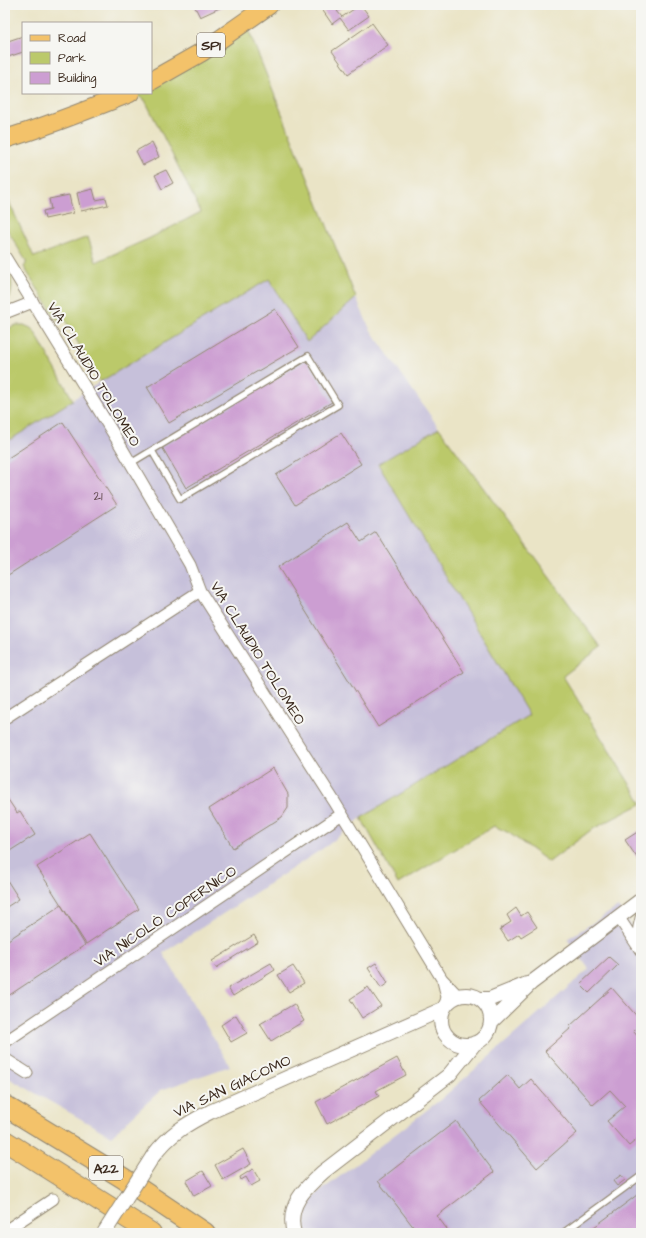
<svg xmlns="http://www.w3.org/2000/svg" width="646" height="1238" viewBox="0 0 646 1238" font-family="'Architects Daughter',sans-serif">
<rect width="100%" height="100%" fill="#f6f6f2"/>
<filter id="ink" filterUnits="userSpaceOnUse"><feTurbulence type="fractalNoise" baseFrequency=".025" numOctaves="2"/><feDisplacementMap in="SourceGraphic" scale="8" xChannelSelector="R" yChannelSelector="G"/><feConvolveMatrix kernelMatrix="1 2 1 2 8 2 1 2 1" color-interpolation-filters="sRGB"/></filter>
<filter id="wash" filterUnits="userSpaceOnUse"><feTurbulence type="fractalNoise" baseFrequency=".012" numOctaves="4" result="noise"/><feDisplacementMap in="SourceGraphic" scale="16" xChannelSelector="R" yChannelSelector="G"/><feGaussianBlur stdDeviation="0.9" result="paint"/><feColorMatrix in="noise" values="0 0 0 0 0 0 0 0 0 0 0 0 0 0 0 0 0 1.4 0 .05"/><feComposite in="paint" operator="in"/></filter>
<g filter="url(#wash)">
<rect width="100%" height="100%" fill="#eae4c6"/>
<path fill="#c6c0da" d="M 269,279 L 307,342 L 356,298 L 370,329 L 439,428 L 378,465 L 530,716 L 361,818 L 328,845 L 163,953 L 230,1066 L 161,1090 L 111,1136 L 5,1076 L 5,443 L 100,382 Z
M 618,907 L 641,939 L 641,1233 L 307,1233 L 305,1230 L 307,1211 L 313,1197 L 440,1100 L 589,969 L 567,939 Z"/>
<path fill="#bbc96b" stroke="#7b7a44" d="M 246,24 L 356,298 L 307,342 L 269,279 L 100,382 L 63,316 L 57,320 L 24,267 L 26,264 L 26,261 L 5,226 L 5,193 L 34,257 L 88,237 L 96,262 L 148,239 L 201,212 L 145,100 L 136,95 L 139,93 L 151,93 L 151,85 Z
M 10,273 C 12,284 14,295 5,304 L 5,276 Z
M 16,325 L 24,325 L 33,329 L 73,400 L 5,443 L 5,330 Z
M 439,428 L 601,647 L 563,676 L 641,802 L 641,804 L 591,830 L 549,862 L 509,833 L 494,826 L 398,884 L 361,818 L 529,715 L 378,464 Z"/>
<g id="blocks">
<path fill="#cc9ed2" d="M 194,5 L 226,5 L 200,17 Z
M 319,5 L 345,5 L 337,11 L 342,17 L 354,9 L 351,5 L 361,5 L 369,16 L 349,30 L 340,18 L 332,24 Z
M 372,23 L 388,45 L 348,74 L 332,51 Z
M 23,36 L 23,52 L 5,58 L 5,42 Z
M 152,142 L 159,157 L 143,165 L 136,151 Z
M 166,170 L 173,183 L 162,189 L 155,175 Z
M 93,189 L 96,200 L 106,198 L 108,205 L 81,211 L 77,193 Z
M 69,195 L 73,213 L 45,219 L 43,211 L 51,209 L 49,199 Z
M 275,309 L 299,347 L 169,423 L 147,387 Z
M 307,361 L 332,402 L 186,488 L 162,447 Z
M 63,422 L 117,505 L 5,577 L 5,460 Z
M 341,433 L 361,464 L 295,505 L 276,475 Z
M 348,522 L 361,542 L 376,532 L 464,672 L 378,727 L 278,567 Z
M 273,768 L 288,794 L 288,808 L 282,817 L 233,848 L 209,809 Z
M 5,795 L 17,813 L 20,811 L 35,835 L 5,854 Z
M 639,831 L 641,834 L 641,861 L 640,862 L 625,840 Z
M 90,833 L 139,909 L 86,944 L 37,867 Z
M 5,877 L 19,899 L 5,908 Z
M 61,905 L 85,945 L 8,996 L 5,995 L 5,942 Z
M 516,908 L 521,916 L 527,912 L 537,927 L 521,937 L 519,934 L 508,941 L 500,929 L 511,922 L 507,915 Z
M 254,935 L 258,942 L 216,968 L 212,961 Z
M 609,957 L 618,965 L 589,993 L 580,984 Z
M 271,963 L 275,970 L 233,996 L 228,988 Z
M 376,963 L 388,983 L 381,988 L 368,968 Z
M 293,966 L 304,983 L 289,992 L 278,975 Z
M 368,987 L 381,1006 L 362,1018 L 350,999 Z
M 612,988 L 641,1021 L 641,1024 L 633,1031 L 641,1040 L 641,1136 L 629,1146 L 607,1121 L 625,1106 L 610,1090 L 593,1105 L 545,1051 L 571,1028 L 570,1026 Z
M 294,1004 L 304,1021 L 271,1041 L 260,1024 Z
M 236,1015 L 247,1033 L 231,1042 L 221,1025 Z
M 397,1058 L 406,1075 L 376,1091 L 379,1096 L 327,1124 L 316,1102 Z
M 508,1075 L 520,1089 L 531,1079 L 577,1133 L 537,1168 L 479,1101 Z
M 456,1121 L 494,1172 L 437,1216 L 450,1233 L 418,1233 L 378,1181 Z
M 243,1149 L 251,1164 L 223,1180 L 215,1165 Z
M 253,1169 L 260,1181 L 251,1186 L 246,1177 L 241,1180 L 240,1177 Z
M 203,1171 L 212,1186 L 194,1196 L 186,1181 Z
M 621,1175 L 625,1180 L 617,1186 L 613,1181 Z
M 641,1192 L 641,1233 L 586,1233 Z"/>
</g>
</g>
<g filter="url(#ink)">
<use href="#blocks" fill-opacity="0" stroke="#928772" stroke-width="1"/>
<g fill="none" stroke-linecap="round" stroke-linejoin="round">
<g stroke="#928772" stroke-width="8">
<path id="service" d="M 131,463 L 308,356 L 338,405 L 180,499 L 152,451
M 563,1233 L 641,1176"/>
</g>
<g stroke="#928772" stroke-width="13">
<path id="minor" d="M 5,257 L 116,438 L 190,565 L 200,591 L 334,801 L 442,979 L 458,996
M 5,313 L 33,302
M 5,718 L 200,591
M 619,918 L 641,951
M 639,947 C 637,937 638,928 641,918
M 443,981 L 447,997 L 445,1005
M 5,1042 L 342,814
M 5,1059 L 27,1073
M 5,1231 L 53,1199"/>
</g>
<g stroke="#928772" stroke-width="16">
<path id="tertiary" d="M441 1020a25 25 0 1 1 50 0a25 25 0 1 1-50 0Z
M 480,999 L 490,999 L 527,984
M 491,1022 L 531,983 L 641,900
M 153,1156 C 170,1134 186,1124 210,1112 L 443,1009
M 294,1233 C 286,1206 305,1188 323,1172 L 449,1075 L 475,1043"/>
</g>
<g stroke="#928772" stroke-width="20">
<path id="primary" d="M 151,81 L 202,52 L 269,5
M 5,139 C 48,126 88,110 130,93"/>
</g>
<g stroke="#928772" stroke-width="22">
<path id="motorway" d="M 5,1106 L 123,1178 L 205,1233
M 5,1141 L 151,1233"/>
</g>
<use href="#service" stroke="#fff" stroke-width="5.5"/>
<use href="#minor" stroke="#fff" stroke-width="11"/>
<use href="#tertiary" stroke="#fff" stroke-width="14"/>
<use href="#primary" stroke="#f3c26a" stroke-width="18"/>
<use href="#motorway" stroke="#f3c26a" stroke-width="20"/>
<g stroke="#928772" stroke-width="16" stroke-linecap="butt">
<path id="tertiary-bridge" d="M 104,1233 L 153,1156"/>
</g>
<use href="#tertiary-bridge" stroke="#fff" stroke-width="14"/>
</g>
</g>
<g text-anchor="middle" stroke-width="4" stroke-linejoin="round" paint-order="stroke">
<g font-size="13" fill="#5f474b">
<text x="98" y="500">21</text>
</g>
<g fill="#f6f6f2" stroke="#73675e" stroke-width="1">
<rect x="197" y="33" width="28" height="24" rx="3"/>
<rect x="89" y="1156" width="34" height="24" rx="3"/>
</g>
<g font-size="14" font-weight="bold" fill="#3b2a1e">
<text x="211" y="50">SP1</text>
<text x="106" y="1173">A22</text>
</g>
<g font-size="15" fill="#3b2a1e" stroke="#f6f6f2">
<text transform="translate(94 374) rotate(59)" y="5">VIA CLAUDIO TOLOMEO</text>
<text transform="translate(258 653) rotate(58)" y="5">VIA CLAUDIO TOLOMEO</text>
<text transform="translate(165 916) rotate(-34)" y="5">VIA NICOLÒ COPERNICO</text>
<text transform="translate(232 1086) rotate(-25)" y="5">VIA SAN GIACOMO</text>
</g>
</g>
<rect width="646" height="1238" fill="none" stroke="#f6f6f2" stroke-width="20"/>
<rect x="22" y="22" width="130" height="72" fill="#f6f6f2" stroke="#aba49d"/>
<rect x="30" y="35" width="20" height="6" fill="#f3c26a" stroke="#aba49d"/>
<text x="58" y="42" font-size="12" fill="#3b2a1e">Road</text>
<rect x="30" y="52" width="20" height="12" fill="#bbc96b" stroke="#aba49d"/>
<text x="58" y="62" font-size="12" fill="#3b2a1e">Park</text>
<rect x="30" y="72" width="20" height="12" fill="#cc9ed2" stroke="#aba49d"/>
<text x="58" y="82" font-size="12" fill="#3b2a1e">Building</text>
</svg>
